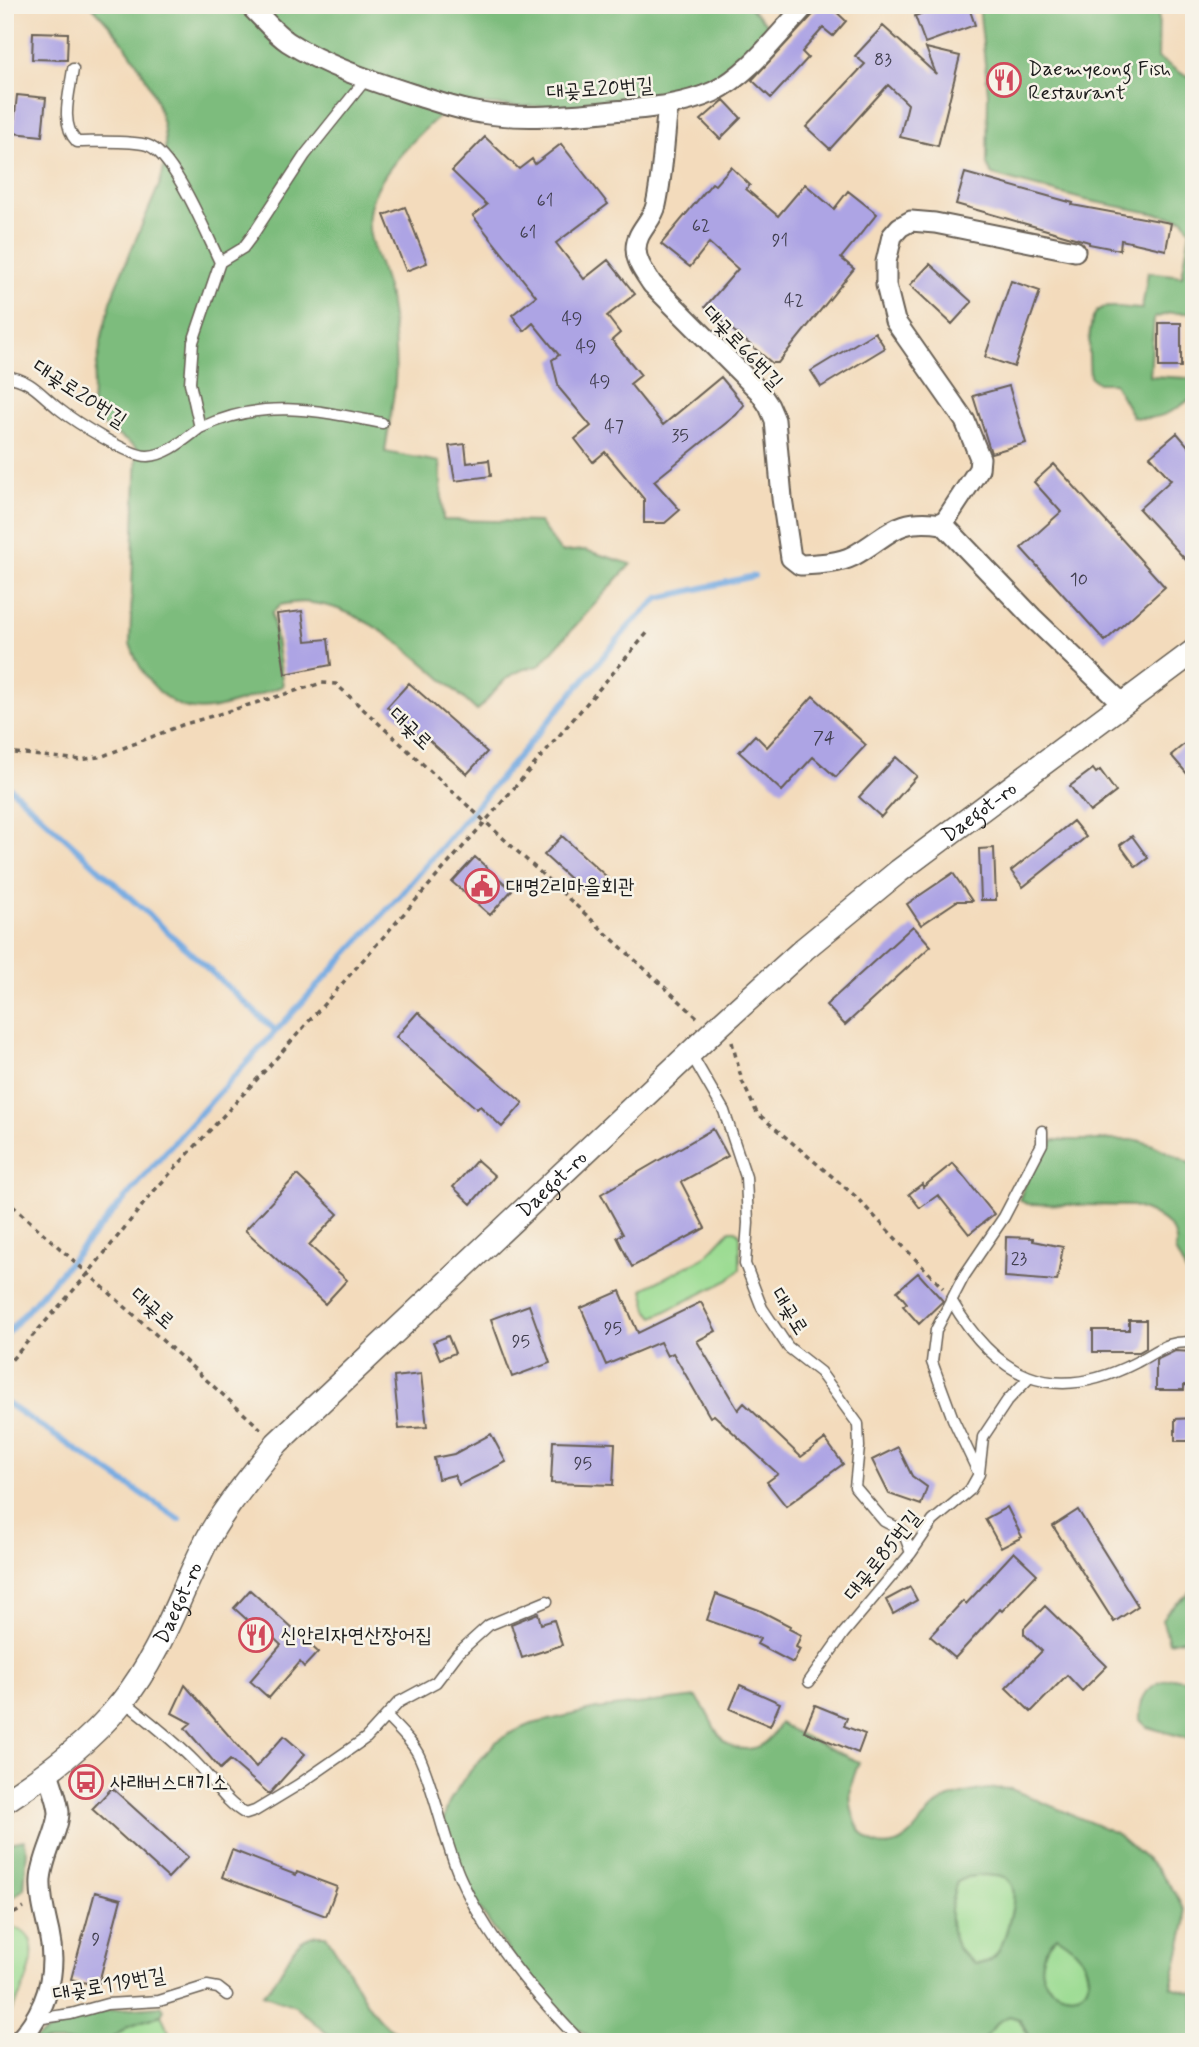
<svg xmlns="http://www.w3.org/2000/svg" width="1199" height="2047" viewBox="0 0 1199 2047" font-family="Mynerve,'Poor Story',sans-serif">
<rect width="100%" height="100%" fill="#f7f3e8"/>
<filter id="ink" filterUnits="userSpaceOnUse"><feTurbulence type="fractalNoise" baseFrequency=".0143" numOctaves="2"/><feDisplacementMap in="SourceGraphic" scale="14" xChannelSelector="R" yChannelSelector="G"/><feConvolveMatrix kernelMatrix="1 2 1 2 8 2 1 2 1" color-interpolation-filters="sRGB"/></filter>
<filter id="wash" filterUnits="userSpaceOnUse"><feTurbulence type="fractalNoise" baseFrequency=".00686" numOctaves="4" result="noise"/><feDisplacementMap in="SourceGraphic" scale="28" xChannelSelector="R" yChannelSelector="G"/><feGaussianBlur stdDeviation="1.57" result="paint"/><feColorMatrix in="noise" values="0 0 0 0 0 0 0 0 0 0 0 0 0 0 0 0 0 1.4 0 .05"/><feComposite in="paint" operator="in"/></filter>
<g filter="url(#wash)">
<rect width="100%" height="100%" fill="#f3dbbc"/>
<path fill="#9cdc93" stroke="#5c7c58" stroke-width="2" d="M 730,1230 L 736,1230 L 740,1235 L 740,1269 L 729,1280 L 654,1317 L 648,1310 L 643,1289 L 705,1257 Z
M 984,1875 L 1005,1877 C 1007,1880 1011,1882 1012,1886 C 1018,1898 1004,1946 995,1956 C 989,1962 984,1964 975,1964 C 968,1958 960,1952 956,1944 C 948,1926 950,1899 957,1882 L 968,1877 Z
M 11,1927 C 55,1933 20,2000 5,2021 L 5,1929 Z
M 1057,1936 C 1069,1943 1082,1954 1086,1968 C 1104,2020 1003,1990 1057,1936 Z
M 161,2015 L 174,2042 L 108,2042 L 128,2026 Z
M 1009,2016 L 1019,2019 L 1032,2042 L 981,2042 L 997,2023 Z"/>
<path fill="#7dbc7d" stroke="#4c6c4c" stroke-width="2" fill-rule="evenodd" d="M 91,5 L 747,5 L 771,28 C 755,45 740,65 720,76 C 661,109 522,111 456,101 C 428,125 377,171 370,208 C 363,240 384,267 389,297 C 393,325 397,354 395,382 C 393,406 388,429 385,452 L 440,462 L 443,520 L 539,522 L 561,552 L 585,550 L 631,564 L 539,666 C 506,670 498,688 477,711 C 435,672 371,609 312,603 C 302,601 290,603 280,605 L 272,613 L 283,686 C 259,694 233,706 209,709 C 169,715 141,677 130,644 L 137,448 L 96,421 L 92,411 L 93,386 L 103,331 L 115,288 L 160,183 C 181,117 135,51 91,5 Z
M 979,5 L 1159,5 L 1158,58 L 1184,75 L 1194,77 L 1194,313 L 1170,313 L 1154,318 L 1150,376 L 1187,378 L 1194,381 L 1194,395 C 1178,411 1155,422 1133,417 L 1114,383 L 1098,383 L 1090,377 C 1089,362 1085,313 1102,308 C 1113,305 1131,309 1142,309 L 1148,272 L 1182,276 L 1190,231 L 1183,219 L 1085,200 L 992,175 L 987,164 L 988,93 Z
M 1054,1140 L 1137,1140 L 1153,1145 L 1194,1165 L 1194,1271 L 1187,1274 L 1175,1251 C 1183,1227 1152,1212 1133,1206 L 1027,1204 L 1019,1200 L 1032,1168 Z
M 1194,1589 L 1194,1637 L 1169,1642 L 1162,1619 L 1169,1610 Z
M 1173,1678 L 1194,1682 L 1194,1740 L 1147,1727 L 1140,1720 C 1139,1695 1149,1683 1173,1678 Z
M 696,1697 C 715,1717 714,1750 747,1749 C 765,1748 772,1737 780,1723 L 799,1734 L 859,1762 C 856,1771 852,1779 851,1788 C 847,1814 864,1855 896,1844 C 912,1838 920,1822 930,1811 C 946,1793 988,1787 1011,1789 L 1116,1833 L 1155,1867 L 1175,1892 L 1184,1910 L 1186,1923 L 1171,1987 L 1194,1993 L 1194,2042 L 1032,2042 L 1020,2019 L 1009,2016 L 997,2023 L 981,2042 L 598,2042 L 560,2017 L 522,1970 L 477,1905 L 462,1873 L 443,1821 L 449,1802 L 465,1777 L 496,1742 L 511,1733 L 532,1724 L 596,1709 ZM 984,1875 L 1005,1877 C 1007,1880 1011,1882 1012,1886 C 1018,1898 1004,1946 995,1956 C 989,1962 984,1964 975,1964 C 968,1958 960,1952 956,1944 C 948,1926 950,1899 957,1882 L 968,1877 ZM 1057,1936 C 1069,1943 1082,1954 1086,1967 C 1104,2020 1004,1990 1057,1936 Z
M 24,1840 L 27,1851 L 24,1889 L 5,1902 L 5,1844 Z
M 316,1935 L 326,1935 C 336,1952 348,1969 357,1986 C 376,2021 385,2031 426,2042 L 332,2042 L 330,2036 L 295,2006 L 263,1994 C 272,1985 279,1976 284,1966 C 294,1949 296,1940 316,1935 Z
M 161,2006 L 164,2010 L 161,2015 L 128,2026 L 108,2042 L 32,2042 C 72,2010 113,2009 161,2006 Z"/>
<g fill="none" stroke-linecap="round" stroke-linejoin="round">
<path stroke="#72a9e1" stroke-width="6" d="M 5,783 L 276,1031
M 5,1336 L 183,1132 L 399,897 L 631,624 L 659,598 L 754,576
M 5,1402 L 179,1519"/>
</g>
<g id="blocks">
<path fill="#ada4e4" d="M 822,5 L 829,5 L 846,21 L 833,36 L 823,28 L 802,52 L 808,58 L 771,98 L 752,80 Z
M 944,5 L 968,5 L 975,25 L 925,43 L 915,16 Z
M 883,26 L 936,74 L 926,48 L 960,56 L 938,146 L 900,137 L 908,104 L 888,85 L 830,149 L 806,127 L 865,64 L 855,56 Z
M 33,32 L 68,33 L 67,60 L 32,59 Z
M 17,95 L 46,98 L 42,136 L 13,133 Z
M 724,100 L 741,118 L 720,139 L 701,120 Z
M 485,137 L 519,169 L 532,159 L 535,164 L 561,144 L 608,204 L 556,243 L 584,279 L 608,260 L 635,294 L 607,316 L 620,333 L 612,340 L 641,375 L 630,384 L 663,425 L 721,377 L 744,405 L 736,415 L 654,481 L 680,510 L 665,523 L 644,523 L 644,499 L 605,452 L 593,462 L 575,439 L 591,426 L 559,388 L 552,360 L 559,355 L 533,323 L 524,331 L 512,315 L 536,296 L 473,216 L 487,205 L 452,171 Z
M 731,167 L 750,185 L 746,189 L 778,216 L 805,184 L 834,209 L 848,191 L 877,214 L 841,258 L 854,269 L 778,363 L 772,363 L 705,307 L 738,269 L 709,243 L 690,267 L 661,244 L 712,183 L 715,185 Z
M 965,173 L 1073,203 L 1072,205 L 1171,223 L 1166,250 L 1121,240 L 1120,250 L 1089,244 L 1089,242 L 956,204 Z
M 405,207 L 427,263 L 406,271 L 384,215 Z
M 930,264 L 972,302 L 952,324 L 910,285 Z
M 1011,281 L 1040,291 L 1014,367 L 985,357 Z
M 1159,323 L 1181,323 L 1181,367 L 1159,367 Z
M 875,332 L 885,348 L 821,387 L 811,371 Z
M 1009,386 L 1026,443 L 991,453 L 973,396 Z
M 1177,433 L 1194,453 L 1194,569 L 1139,509 L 1171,480 L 1150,456 Z
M 465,444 L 467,463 L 489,460 L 491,476 L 455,481 L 449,446 Z
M 1054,464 L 1165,587 L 1105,641 L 1021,548 L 1061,512 L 1034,482 Z
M 302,611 L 306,641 L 328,639 L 331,665 L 285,674 L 277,614 Z
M 409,683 L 487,752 L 467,774 L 421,733 L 419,736 L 387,707 Z
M 813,696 L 866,745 L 836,777 L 813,757 L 782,791 L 739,752 L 755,735 L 767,747 Z
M 1194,736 L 1194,782 L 1171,755 Z
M 896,757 L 917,776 L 881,817 L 859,797 Z
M 1093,769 L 1096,773 L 1100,770 L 1116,792 L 1090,812 L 1070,786 Z
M 1073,821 L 1086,837 L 1023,887 L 1011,871 Z
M 562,836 L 607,877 L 589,896 L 544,855 Z
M 1132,836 L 1148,858 L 1136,867 L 1120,845 Z
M 994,848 L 996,900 L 981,900 L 979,849 Z
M 475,857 L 512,890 L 490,915 L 452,882 Z
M 953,873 L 972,901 L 957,901 L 921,925 L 907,904 Z
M 913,926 L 931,946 L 845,1025 L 826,1005 Z
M 418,1012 L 523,1103 L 502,1127 L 480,1106 L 477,1109 L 396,1037 Z
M 713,1129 L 728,1156 L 681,1182 L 705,1228 L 632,1267 L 617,1237 L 623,1234 L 601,1194 Z
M 477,1160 L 495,1176 L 471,1204 L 453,1187 Z
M 953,1163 L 994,1214 L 969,1234 L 938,1195 L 920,1208 L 909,1194 L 922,1184 L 923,1187 Z
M 297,1175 L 338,1214 L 309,1245 L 347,1280 L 325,1304 L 245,1230 Z
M 1006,1237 L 1033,1238 L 1033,1241 L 1063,1247 L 1057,1281 L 1005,1277 Z
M 918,1273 L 943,1301 L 919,1324 L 903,1306 L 907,1303 L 897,1291 Z
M 620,1291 L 638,1333 L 701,1302 L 716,1331 L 697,1341 L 738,1410 L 744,1403 L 801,1457 L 825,1439 L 843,1464 L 786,1506 L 767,1482 L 778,1474 L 714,1415 L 710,1417 L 673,1353 L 667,1356 L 660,1342 L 606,1365 L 581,1308 Z
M 529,1305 L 550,1363 L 512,1377 L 491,1319 Z
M 1129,1320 L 1146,1320 L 1146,1348 L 1139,1352 L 1093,1352 L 1093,1330 L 1129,1330 Z
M 448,1336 L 455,1353 L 440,1359 L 433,1342 Z
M 1175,1351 L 1194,1352 L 1194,1386 L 1184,1385 L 1184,1390 L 1156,1390 L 1156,1360 Z
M 421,1374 L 427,1427 L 399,1429 L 394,1377 Z
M 1194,1418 L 1194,1441 L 1175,1441 L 1175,1419 Z
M 491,1434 L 506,1462 L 459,1485 L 454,1475 L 438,1479 L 434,1458 L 454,1454 Z
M 553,1441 L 615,1443 L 613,1485 L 551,1483 Z
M 898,1447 L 912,1476 L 927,1487 L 921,1505 L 889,1494 L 872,1460 Z
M 1007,1507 L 1022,1537 L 1001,1548 L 985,1519 Z
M 1078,1510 L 1138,1606 L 1114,1622 L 1053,1526 Z
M 1014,1552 L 1037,1574 L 1002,1611 L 1000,1609 L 955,1658 L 930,1636 L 963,1601 L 966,1604 Z
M 910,1587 L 917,1600 L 893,1614 L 886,1600 Z
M 250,1590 L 318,1652 L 304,1667 L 300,1662 L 269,1698 L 250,1681 L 281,1645 L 259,1624 L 256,1628 L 234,1608 Z
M 716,1594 L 759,1610 L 790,1626 L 789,1629 L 801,1635 L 796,1647 L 800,1649 L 793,1663 L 757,1644 L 760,1639 L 707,1620 Z
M 1045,1606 L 1107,1666 L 1082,1691 L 1067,1675 L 1031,1712 L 1006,1688 L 1042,1651 L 1024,1634 L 1024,1628 Z
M 538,1613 L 541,1624 L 554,1620 L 562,1645 L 522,1658 L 511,1624 Z
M 185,1685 L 256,1767 L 284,1736 L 305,1754 L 269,1794 L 230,1760 L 220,1769 L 185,1728 L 191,1723 L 172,1713 Z
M 740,1685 L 780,1703 L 770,1726 L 730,1709 Z
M 815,1705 L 847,1718 L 844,1726 L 865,1734 L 858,1753 L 804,1731 Z
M 112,1788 L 188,1857 L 168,1878 L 92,1809 Z
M 232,1850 L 296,1875 L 297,1872 L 337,1887 L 326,1916 L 222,1877 Z
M 95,1892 L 121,1899 L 98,1986 L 71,1979 Z"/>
</g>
</g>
<g filter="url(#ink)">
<use href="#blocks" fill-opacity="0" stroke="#675f54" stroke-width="2"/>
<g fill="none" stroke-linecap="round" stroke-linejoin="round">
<g stroke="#675f54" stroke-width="13">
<path id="service" d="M 73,69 C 70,92 59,124 77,142 C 96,142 131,140 147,145 C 174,153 207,236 220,262
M 5,376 C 32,380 39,393 59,409 C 74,421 130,457 148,456 C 168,455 185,439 200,428 L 190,383 L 193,342 L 220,262 L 243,248 L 252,236 L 305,155 L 366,79
M 200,428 C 262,398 317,410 382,423
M 691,1054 L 724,1111 L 746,1177 L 748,1223 L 745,1264 L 762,1308 L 788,1347 L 820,1372 L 858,1424 L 859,1447 L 855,1487 L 884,1521 L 903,1531 L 911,1553
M 951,1300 C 996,1377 1051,1406 1135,1363 C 1157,1352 1168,1339 1194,1343
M 979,1473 L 983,1437 L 1007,1401 L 1029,1378
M 809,1682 L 843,1634 L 911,1553 L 933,1521 L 970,1490 L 979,1474 L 953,1419 L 932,1362 L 936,1330 L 964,1276 L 1004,1217 L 1042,1144 L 1042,1131
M 124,1701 C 149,1721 174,1740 196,1763 C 213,1780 224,1802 246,1814 L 255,1811 L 298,1785 L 366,1738 L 399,1702 L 436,1682 L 458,1653 L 489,1625 L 547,1601
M 386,1716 C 398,1729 413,1742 420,1758 C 436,1795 443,1837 459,1875 C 486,1937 532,1991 578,2039 L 578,2042
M 36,2019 L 71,2014 L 107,2004 L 159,2001 L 207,1986 L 218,1988 L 227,1995"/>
</g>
<g stroke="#675f54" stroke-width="23">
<path id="minor" d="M 249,5 C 262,17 273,32 288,42 C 325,66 372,81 415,95 C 437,102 459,110 481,113 C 525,120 571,115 614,111 C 648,108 681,106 713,92 C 750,74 778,34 806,5
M 668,106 C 664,139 663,173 656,205 C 653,221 636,231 636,249 C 636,262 645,273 652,284 L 759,391 L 769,406 L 775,420 L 782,498 L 791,558 L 800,565 C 818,564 837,564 853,556 C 891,535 894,517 943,524 L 1032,617 L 1123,704
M 943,524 L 979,469 L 980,458 L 965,421 L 895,321 L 886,285 L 886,262 L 892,236 L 900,227 L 911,221 L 935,223 L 1075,251
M 18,2042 C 46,2011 58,1974 49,1933 C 45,1915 40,1898 41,1880 C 42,1857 59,1831 59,1812 C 58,1799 51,1784 48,1771"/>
</g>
<g stroke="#675f54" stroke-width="26">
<g id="tertiary">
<path id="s1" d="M 5,1801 C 48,1773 90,1742 122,1702 C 160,1655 179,1596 206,1542 C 224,1507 253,1475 277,1443 L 721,1024 L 804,949 L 899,871 L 1194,651"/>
</g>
</g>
<path stroke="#675f54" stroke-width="3.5" stroke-dasharray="5 5" stroke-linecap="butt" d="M 5,752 L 81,760 L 103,756 L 182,725 L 322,683 L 336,684 L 699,1019
M 732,1042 L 742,1081 L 757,1113 L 854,1195 L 943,1288
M 5,1199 L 261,1429
M 5,1367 L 87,1275 L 153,1192 L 272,1063 L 484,823 L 649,631
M 5,1918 L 24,1908"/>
<use href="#service" stroke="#fff" stroke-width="10"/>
<use href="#minor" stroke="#fff" stroke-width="19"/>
<use href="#tertiary" stroke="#fff" stroke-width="23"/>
</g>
</g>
<defs>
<g id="restaurant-ring" transform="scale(1.75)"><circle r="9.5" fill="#f7f3e8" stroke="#d1495b" stroke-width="1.5"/><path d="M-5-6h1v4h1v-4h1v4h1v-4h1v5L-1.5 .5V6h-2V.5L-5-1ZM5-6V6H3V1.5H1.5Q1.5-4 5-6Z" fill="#d1495b"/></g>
<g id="civic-ring" transform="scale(1.75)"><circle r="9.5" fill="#f7f3e8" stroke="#d1495b" stroke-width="1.5"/><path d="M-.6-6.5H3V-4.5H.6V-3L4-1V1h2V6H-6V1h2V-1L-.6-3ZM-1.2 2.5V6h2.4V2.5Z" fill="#d1495b"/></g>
<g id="bus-ring" transform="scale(1.75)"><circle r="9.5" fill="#f7f3e8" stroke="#d1495b" stroke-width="1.5"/><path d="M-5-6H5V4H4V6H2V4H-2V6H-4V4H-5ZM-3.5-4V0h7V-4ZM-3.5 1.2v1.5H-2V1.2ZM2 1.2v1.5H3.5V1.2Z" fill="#d1495b"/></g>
</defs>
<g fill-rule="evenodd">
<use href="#restaurant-ring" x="1004" y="80"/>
<use href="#civic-ring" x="482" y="886"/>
<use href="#restaurant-ring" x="256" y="1635"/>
<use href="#bus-ring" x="86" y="1782"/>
</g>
<g text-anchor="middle" stroke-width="5" stroke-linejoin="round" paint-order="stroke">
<g font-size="18" fill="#403e4e">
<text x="883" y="65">83</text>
<text x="545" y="206">61</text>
<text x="701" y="231">62</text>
<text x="528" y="238">61</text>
<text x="780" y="246">91</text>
<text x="794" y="306">42</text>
<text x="572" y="324">49</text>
<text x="586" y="352">49</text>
<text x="600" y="387">49</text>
<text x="614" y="432">47</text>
<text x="680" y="441">35</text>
<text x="1079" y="585">10</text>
<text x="824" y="743">74</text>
<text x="1019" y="1264">23</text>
<text x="613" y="1334">95</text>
<text x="521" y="1347">95</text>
<text x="583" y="1469">95</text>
<text x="96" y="1945">9</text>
</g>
<g font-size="21" fill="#1c1c1c" stroke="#f7f3e8" text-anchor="start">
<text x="1028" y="75">Daemyeong Fish<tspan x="1028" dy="24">Restaurant</tspan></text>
<text x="506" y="893">대명2리마을회관</text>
<text x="280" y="1642">신안리자연산장어집</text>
<text x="110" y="1789">사래버스대기소</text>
</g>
<g font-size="21" fill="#1c1c1c" stroke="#f7f3e8">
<text transform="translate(600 88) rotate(-4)" y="7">대곶로20번길</text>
<text transform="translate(743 347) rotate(47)" y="7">대곶로66번길</text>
<text transform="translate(80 393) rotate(33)" y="7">대곶로20번길</text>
<text transform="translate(411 728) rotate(44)" y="7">대곶로</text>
<text dy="7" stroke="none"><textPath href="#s1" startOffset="1402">Daegot-ro</textPath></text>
<text dy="7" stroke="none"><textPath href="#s1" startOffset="835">Daegot-ro</textPath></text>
<text transform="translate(153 1308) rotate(42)" y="7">대곶로</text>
<text transform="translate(790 1311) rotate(58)" y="7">대곶로</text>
<text transform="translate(882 1555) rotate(-51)" y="7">대곶로85번길</text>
<text dy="7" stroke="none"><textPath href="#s1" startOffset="268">Daegot-ro</textPath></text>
<text transform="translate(109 1984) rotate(-10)" y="7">대곶로119번길</text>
</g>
</g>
<rect width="1199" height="2047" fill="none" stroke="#f7f3e8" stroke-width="28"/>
</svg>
